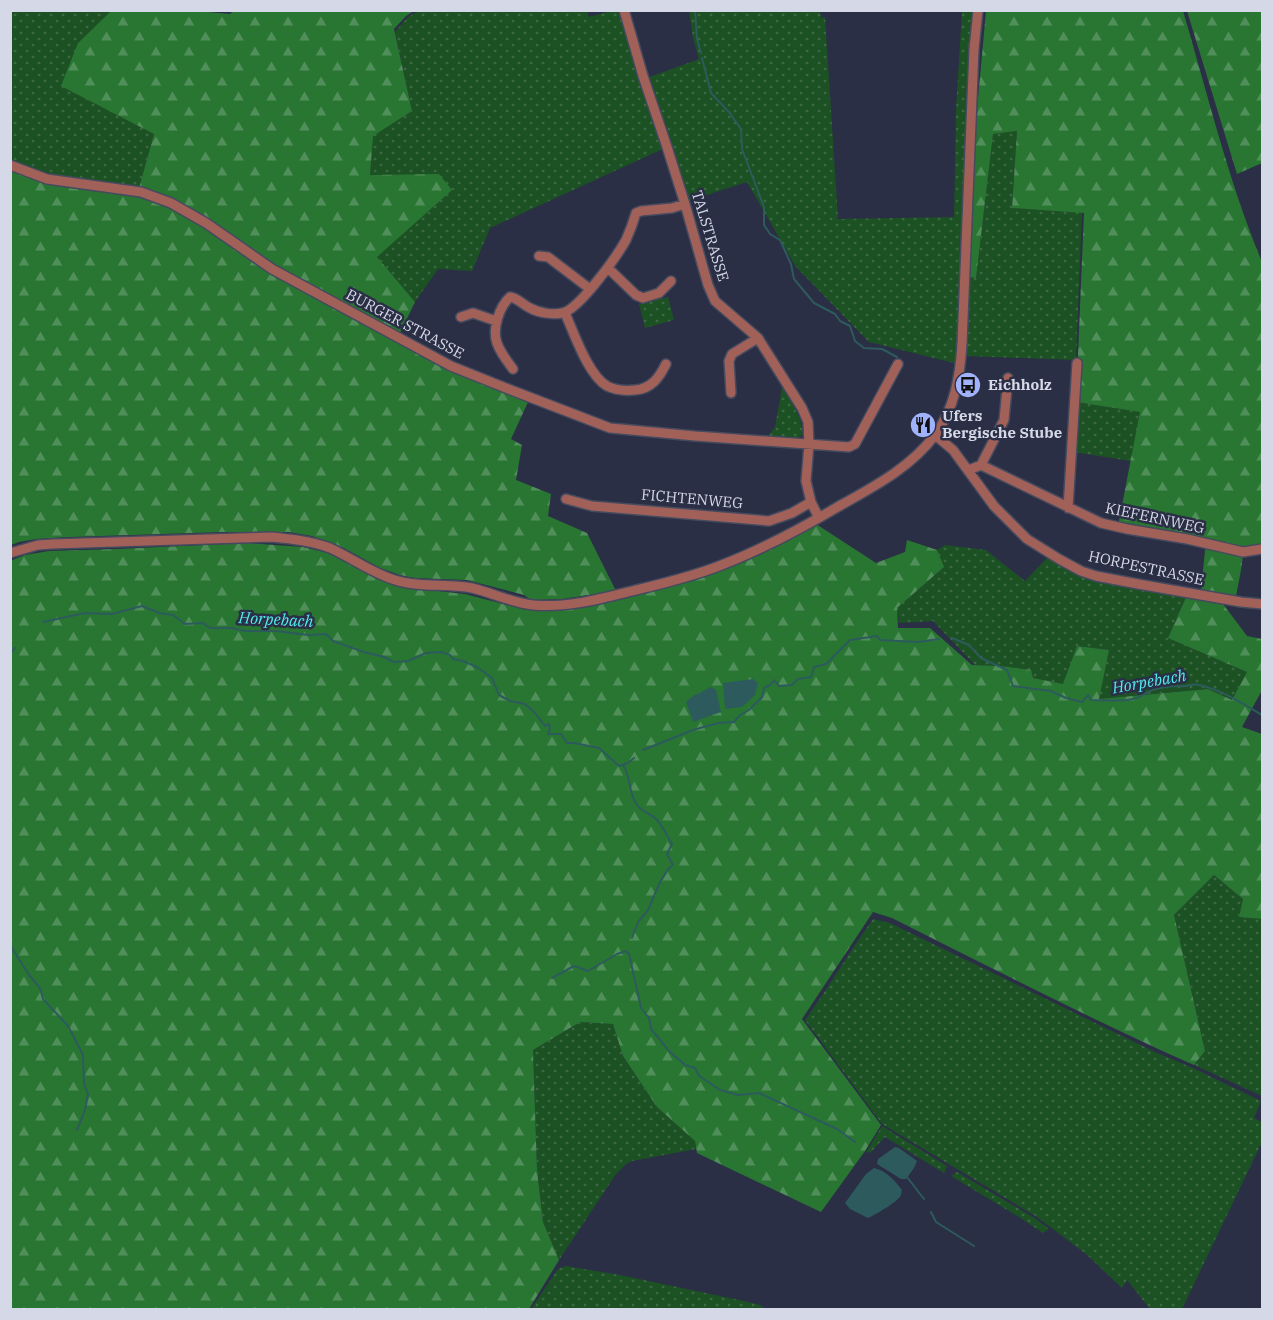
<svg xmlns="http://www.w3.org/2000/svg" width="1273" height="1320" viewBox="0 0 1273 1320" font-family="'IBM Plex Serif',serif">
<defs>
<pattern id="grass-dots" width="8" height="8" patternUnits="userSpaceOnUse" patternTransform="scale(1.5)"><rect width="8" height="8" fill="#1c5123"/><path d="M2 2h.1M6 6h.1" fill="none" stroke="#3c6943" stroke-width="1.8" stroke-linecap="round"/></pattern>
<pattern id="forest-firs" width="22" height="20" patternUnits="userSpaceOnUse" patternTransform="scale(1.5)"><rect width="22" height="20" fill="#297633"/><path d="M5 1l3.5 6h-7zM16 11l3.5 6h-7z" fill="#518f5a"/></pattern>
</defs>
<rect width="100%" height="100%" fill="#2a2f45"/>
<path fill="url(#grass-dots)" d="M 587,10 L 589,17 L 611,11 L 622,11 L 639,81 L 665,148 L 490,228 L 472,271 L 438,269 L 415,302 L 376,257 L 370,175 L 372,136 L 412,111 L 395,32 L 407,18 L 418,11 Z
M 11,11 L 111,11 L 78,43 L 154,134 L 139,188 L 47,178 L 11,162 Z
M 689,11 L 820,11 L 821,18 L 825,17 L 838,219 L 954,217 L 956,109 L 962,11 L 976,11 L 958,364 L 869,342 L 796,267 L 747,182 L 685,202 L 647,78 L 699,59 L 693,38 Z
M 1017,131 L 1012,208 L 1082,212 L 1076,360 L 966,356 L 967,277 L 976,278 L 993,134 Z
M 668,297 L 674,320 L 645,328 L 639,304 Z
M 782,388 L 785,389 L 800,419 L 803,434 L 798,438 L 768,436 L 775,427 Z
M 1076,402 L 1141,412 L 1131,461 L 1073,452 Z
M 945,545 L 986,550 L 1025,581 L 1047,558 L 1095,582 L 1187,595 L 1168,638 L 1248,672 L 1232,700 L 1208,689 L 1098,699 L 1109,650 L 1077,646 L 1063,685 L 1033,678 L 1030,670 L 1001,666 L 975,665 L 933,621 L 899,623 L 897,608 L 943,568 L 937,550 Z
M 1214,875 L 1243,899 L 1239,917 L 1262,919 L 1262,1096 L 1194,1065 L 1205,1051 L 1174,915 Z
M 873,919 L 890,923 L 1155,1052 L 1193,1068 L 1261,1101 L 1254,1118 L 1262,1122 L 1262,1142 L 1182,1309 L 1150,1309 L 1127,1280 L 1122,1288 L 1086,1254 L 1037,1217 L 882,1124 L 805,1020 C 829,987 849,952 873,919 Z
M 580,1022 L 613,1024 L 623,1056 L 657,1107 L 695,1141 L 696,1149 L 632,1161 L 626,1164 L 616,1174 L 559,1260 L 543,1222 L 537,1170 L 533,1050 Z
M 882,1126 L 947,1166 L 944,1173 L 885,1137 L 870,1153 L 865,1151 L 867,1151 Z
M 957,1172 L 1036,1219 L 1049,1229 L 1043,1233 L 1019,1217 L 951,1176 Z
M 566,1266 L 620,1275 L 744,1301 L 760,1305 L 766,1309 L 531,1309 L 558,1269 Z"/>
<path fill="url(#forest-firs)" d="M 185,10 L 230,14 L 235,10 L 414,11 L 406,16 L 394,29 L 412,111 L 373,136 L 370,175 L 439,174 L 452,190 L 377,257 L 415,302 L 399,335 L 359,314 L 139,188 L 154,134 L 61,86 L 78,43 L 111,11 Z
M 986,11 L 1183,11 C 1208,95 1228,180 1262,262 L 1262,546 L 1244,547 L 1241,570 L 1236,596 L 1201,590 L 1206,541 L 1118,526 L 1140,412 L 1076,402 L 1084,213 L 1012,208 L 1017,131 L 993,134 L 976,278 L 967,277 L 977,110 Z
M 1187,11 L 1262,11 L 1262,163 L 1237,174 Z
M 10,167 L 137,193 L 186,213 L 274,274 L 529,400 L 511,439 L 522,445 L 516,480 L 551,494 L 548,516 L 587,533 L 616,591 L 562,599 L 531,600 L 524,595 L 467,580 L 414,578 L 400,575 L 380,568 L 344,548 L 312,536 L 289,532 L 223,532 L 70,537 L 36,539 L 19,542 L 11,545 Z
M 816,524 L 876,563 L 905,552 L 907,540 L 937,550 L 944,567 L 897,608 L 898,628 L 930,628 L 972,665 L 1001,666 L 1031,670 L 1033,678 L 1063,684 L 1077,646 L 1109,650 L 1099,699 L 1208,689 L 1232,700 L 1247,672 L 1168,638 L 1187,595 L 1222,600 L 1223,604 L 1247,636 L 1262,639 L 1262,690 L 1242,727 L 1262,734 L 1262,919 L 1239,917 L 1243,899 L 1214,875 L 1174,915 L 1205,1051 L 1194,1065 C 1092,1020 992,968 892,918 L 873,912 L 802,1019 L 881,1125 L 865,1151 L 821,1212 L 697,1153 L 695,1141 L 657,1107 L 623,1056 L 613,1024 L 580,1022 L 533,1050 L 537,1170 L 543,1222 L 559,1260 L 529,1309 L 11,1310 L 10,561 L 25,555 L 49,551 L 117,549 L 247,543 L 303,547 L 328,553 L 380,579 L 401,587 L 465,594 L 526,610 L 562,609 L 624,598 L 696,580 L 760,555 Z"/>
<path fill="#2d5b5d" d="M 753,679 L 758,683 L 755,695 L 742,707 L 725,709 L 723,683 Z
M 711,687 L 716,690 L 721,712 L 693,722 L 686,702 L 693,696 Z
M 895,1147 L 899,1148 L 917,1161 L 914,1168 L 906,1179 L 901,1179 L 877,1164 L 878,1159 Z
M 874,1168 C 887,1171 894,1180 902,1190 C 901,1191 902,1193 901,1195 C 899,1201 875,1215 868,1218 L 850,1209 L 845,1203 L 866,1174 Z"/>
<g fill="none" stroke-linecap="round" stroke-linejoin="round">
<path stroke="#2d5b5d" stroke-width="2" d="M 695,10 L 697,39 L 701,53
M 702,58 L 711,93 L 729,112 L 741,129 L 742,149 L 764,207 L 764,225 L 770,234 L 780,240 L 791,264 L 794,279 L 814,303 L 835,314 L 840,321 L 850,326 L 855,341 L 864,348 L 882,349 L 897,357
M 43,622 L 85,613 L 112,614 L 142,606 L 159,613 L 173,615 L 185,624 L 203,623 L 210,628 L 232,628 L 245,631 L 276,631 L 308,635 L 326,634 L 333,641 L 364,652 L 384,657 L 394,662 L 408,661 L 426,653 L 441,652 L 450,655 L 453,659 L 463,661 L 477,667 L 492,678 L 499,695 L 510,701 L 525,704 L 535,713 L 545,726 L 549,724 L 550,728 L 548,734 L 561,734 L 567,743 L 574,743 L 599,748 L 619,766 L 628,763 L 634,758
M 952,638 L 969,645 L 981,658 L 1007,670 L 1013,686 L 1051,691 L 1066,698 L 1082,702 L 1088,695 L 1091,700 C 1104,700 1120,702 1133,699 C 1139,698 1144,694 1150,691 C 1160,687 1171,686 1181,686 C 1188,687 1192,683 1199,685 C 1220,689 1244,704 1262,715
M 10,654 L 15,648
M 643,750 L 693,730 L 718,723 L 734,722 L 740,715 L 749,710 L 762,697 L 764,688 L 770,685 L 774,680 L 779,686 L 792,685 L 798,679 L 811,677 L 814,667 L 826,664 L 850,640 L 877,636 L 880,640 L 918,642 L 939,639
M 623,765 C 631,776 628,793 637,805 C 642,812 651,814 656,819 C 663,826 667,836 672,844 L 667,854 L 673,865 L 669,868 L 660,882 L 648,910 L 638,922 L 632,938
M 10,945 L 29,975 L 40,988 L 43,999 L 68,1026 L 83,1055 L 84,1084 L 88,1094 L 85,1110 L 77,1130
M 552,978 L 574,966 L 588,971 L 617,954 L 626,951 L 629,954 L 641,1008 L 649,1018 L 651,1029 L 669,1051 L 685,1065 L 695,1068 L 699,1076 L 720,1090 L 738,1095 L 759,1093 L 837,1129 L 855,1142
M 907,1177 L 924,1199
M 931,1212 L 936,1222 L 974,1246"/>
<g stroke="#454a5f" stroke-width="12">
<path id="minor" d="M 624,10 L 643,76 L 667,147 L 685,204 L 708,285 L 715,301 L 758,338 L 802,408 L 808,422 L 809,444 L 806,481 L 811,502 L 819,518
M 10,165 L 47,179 L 141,192 L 171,203 L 206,223 L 272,269 L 451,366 L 511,390 L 610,428 L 695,436 L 849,447 L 855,444 L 898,364
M 539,256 L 548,257 L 590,289
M 608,268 L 636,295 L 643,298 L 659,293 L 671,281
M 565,313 C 574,333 588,375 607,386 C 615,390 626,391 635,390 C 651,389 659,378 666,364
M 461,317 L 473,313 L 496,321
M 513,369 C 507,361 500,352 497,343 C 492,329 499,307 510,297 C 518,298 523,305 530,308 C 539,313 553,315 562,313 C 579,310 617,256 626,240 C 630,231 633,223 636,213 L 641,211 L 672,208 L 685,204
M 731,393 L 729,361 L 732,354 L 758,338
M 935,435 L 953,450 L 994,506 L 1027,539 L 1059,559 L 1081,571 L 1096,576 L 1138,584 L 1241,602 L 1262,604
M 981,465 L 1004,420 L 1008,378
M 969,470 L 981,465 L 1101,523 L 1127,529 L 1187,539 L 1243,552 L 1262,549
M 566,499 L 592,506 L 769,521 L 792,513 L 811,502
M 1068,508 L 1077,363
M 10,553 L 38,545 L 52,544 L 272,537 C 292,539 311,541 330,548 C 352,558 372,573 395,580 C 420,588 447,583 472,588 C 493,593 512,603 533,605 C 567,608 600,599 632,591 C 661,584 691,577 719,566 C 762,550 802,528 841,505 C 875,486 911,467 935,435 C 955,408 960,376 962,344 L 974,49 L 978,10"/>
</g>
<use href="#minor" stroke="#a16159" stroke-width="9"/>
</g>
<defs>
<g id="bus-disc" transform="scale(1.35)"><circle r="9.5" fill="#a1b2fd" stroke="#2a2f45"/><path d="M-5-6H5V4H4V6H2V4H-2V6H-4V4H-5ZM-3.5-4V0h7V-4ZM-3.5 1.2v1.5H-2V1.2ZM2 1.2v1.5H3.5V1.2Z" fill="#111"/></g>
<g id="restaurant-disc" transform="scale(1.35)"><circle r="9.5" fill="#a1b2fd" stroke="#2a2f45"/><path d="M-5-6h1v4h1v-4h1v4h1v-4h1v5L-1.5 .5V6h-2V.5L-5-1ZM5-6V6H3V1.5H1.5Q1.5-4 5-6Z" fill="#111"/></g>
</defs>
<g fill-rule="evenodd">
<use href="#bus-disc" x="968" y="385"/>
<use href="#restaurant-disc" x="923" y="425"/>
</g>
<g text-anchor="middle" stroke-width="5" stroke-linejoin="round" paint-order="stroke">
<g font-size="15" fill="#d5d9e7" stroke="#2a2f45">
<text transform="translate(710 236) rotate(73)" y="5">TALSTRASSE</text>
<text transform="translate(405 324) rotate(28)" y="5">BURGER STRASSE</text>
<text transform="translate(692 499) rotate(5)" y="5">FICHTENWEG</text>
<text transform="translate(1155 518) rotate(12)" y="5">KIEFERNWEG</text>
<text transform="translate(1146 568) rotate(12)" y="5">HORPESTRASSE</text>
</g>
<g font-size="15" font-weight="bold" fill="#d5d9e7" stroke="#2a2f45" text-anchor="start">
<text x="988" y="390">Eichholz</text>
<text x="942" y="421">Ufers<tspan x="942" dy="17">Bergische Stube</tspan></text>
</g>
<g font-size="16" font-style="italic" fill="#52eaef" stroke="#2a2f45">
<text transform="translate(276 619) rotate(3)" y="6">Horpebach</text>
<text transform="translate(1149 681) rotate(-10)" y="6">Horpebach</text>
</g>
</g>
<rect width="1273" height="1320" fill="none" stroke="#d5d9e7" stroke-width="24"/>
</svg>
